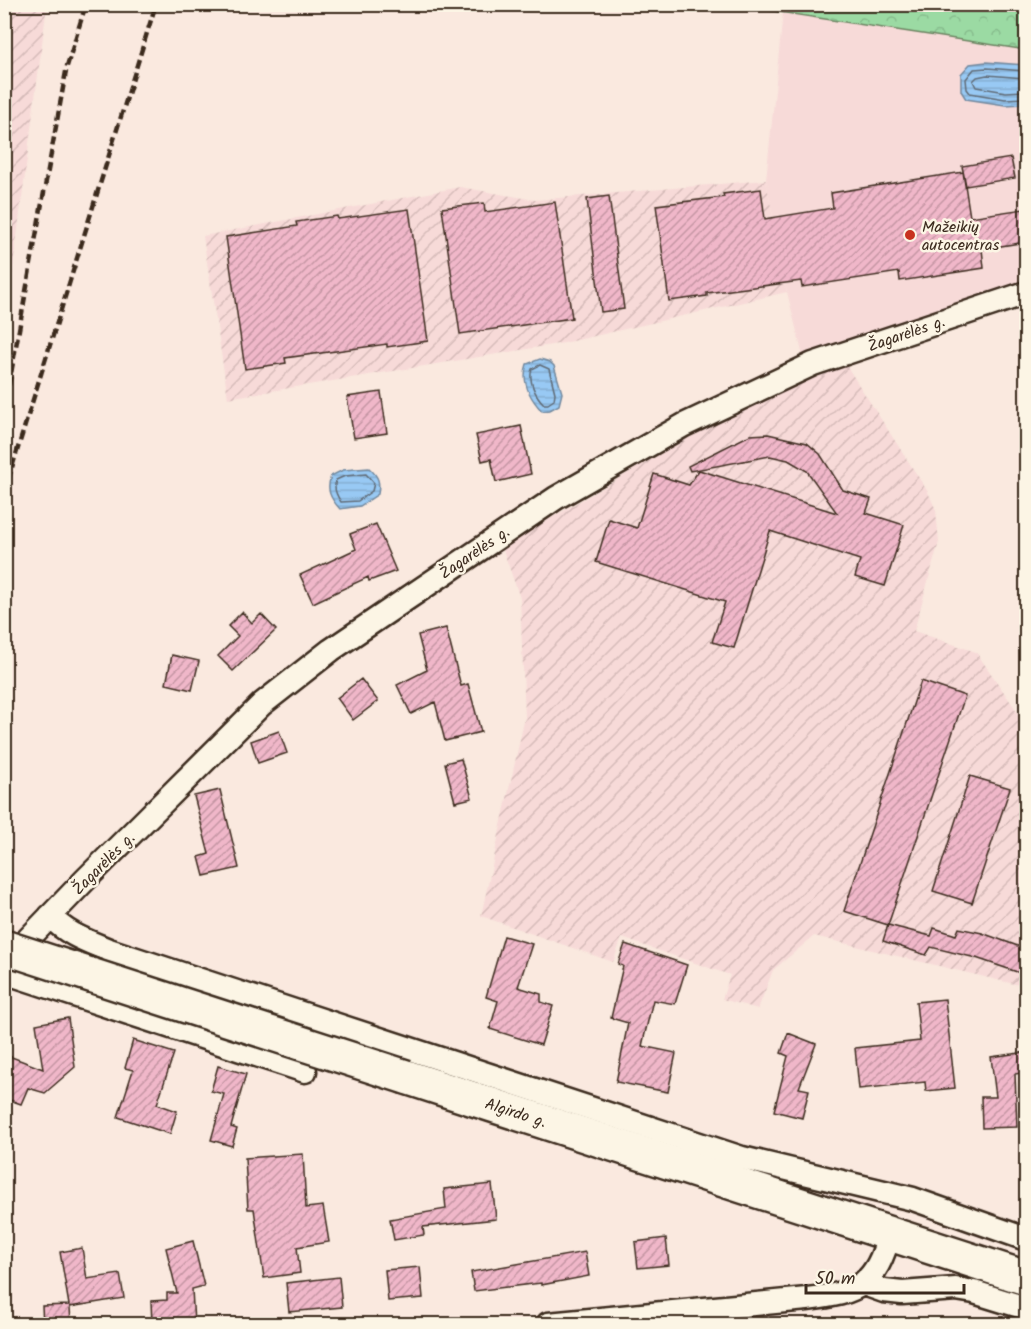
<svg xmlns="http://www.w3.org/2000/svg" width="1031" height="1329" viewBox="0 0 1031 1329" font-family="Kalam,sans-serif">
<defs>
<pattern id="industrial-furrows" width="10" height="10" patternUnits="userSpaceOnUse" patternTransform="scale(1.5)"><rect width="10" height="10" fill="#f7dad8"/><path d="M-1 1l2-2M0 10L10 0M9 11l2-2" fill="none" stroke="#d5bbb9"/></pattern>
<pattern id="forest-crowns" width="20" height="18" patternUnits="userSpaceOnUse" patternTransform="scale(1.5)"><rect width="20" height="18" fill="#9bdaa3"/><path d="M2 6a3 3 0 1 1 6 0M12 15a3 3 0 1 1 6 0" fill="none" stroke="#86bb8c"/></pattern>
<pattern id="water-rules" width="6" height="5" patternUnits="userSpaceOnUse" patternTransform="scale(1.5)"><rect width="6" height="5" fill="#98c9f4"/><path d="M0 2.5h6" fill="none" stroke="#84add1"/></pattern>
<pattern id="building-hatch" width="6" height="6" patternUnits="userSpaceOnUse" patternTransform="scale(1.5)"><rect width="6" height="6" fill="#f0b7c9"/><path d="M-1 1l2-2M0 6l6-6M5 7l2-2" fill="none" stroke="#c495a3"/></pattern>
</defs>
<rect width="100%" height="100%" fill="#fae9df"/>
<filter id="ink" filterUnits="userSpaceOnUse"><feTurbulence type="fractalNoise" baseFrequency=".0167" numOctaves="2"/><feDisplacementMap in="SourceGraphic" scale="12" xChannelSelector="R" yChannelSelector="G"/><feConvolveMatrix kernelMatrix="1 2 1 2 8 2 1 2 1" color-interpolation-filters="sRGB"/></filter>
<g filter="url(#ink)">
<path fill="#f7dad8" d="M 783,12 L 1026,50 L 1026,286 L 803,356 L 787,292 L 766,180 Z"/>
<path fill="url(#industrial-furrows)" d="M 5,4 L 47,5 L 10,290 L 5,309 Z
M 766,180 L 787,292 L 564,343 L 228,398 L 203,236 L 460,187 L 535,200 Z
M 846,365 L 928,492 L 936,510 L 939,542 L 914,631 L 976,652 L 1026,724 L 1026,985 L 1014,984 L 814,936 L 773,970 L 758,1009 L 722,999 L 730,975 L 622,938 L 613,962 L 481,916 L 525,717 L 520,598 L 502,547 L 735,410 Z"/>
<path fill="url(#forest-crowns)" stroke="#6b8260" stroke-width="1.5" d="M 734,5 L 1026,5 L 1026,50 Z"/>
<path fill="url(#water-rules)" stroke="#73899e" stroke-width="1.5" d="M 986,62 L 1026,65 L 1026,104 L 1005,105 L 966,99 L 961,91 L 961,74 L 970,64 Z
M 540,359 L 550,362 L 554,366 L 562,393 L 559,405 L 550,410 L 542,411 C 529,397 521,382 527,364 Z
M 369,468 C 379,477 380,482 378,494 L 360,506 L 340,509 C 330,498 326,490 331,476 L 343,470 Z"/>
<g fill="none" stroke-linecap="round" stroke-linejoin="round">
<path stroke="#606a74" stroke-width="1.5" d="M 1026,71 L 987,68 L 974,69 L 966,79 L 967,89 L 970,93 L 1005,99 L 1026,98
M 1026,78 L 987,75 L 977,77 L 973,81 L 976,87 L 1006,92 L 1026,91
M 540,365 L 549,369 L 555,393 L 554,400 L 548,404 L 544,404 C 535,395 528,381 532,369 Z
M 366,474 L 374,483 L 372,491 L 358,501 L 341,502 C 336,495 333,488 336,480 L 345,476 Z"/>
</g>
<path fill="url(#building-hatch)" stroke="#3b2a1e" stroke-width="1.5" d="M 1011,158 L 1015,178 L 966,186 L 962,166 Z
M 963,172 L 970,217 L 1024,209 L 1026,242 L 982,249 L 984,268 L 900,281 L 899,272 L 802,287 L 801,281 L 707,293 L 707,296 L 669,301 L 656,205 L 724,197 L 723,194 L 761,189 L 765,219 L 833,208 L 831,193 Z
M 609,196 L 624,309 L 601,312 L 587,199 Z
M 555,202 L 572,318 L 460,334 L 442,208 L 484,203 L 485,212 Z
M 409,209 L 428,341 L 387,347 L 387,344 L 285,358 L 286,363 L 245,369 L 226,237 L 297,226 L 296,222 L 337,216 L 338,219 Z
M 381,392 L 387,433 L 354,438 L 347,397 Z
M 521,426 L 531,474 L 496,482 L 491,459 L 482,461 L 476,435 Z
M 768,434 L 807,443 L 820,454 L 843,490 L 871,499 L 866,513 L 904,525 L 885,586 L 855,577 L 860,560 L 770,531 L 734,648 L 712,642 L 725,602 L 596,562 L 609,519 L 637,528 L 654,474 L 689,485 L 699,470 L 837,513 L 807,471 L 788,460 L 770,456 L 690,471 L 688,466 L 750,435 Z
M 376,524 L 396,571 L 369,581 L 368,577 L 313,603 L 300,575 L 356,549 L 350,534 Z
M 242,612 L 252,623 L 261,614 L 276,630 L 233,671 L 218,656 L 238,636 L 228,626 Z
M 446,628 L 461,686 L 468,684 L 481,732 L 445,741 L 435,702 L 411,714 L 397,685 L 427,670 L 418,635 Z
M 172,655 L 199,661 L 192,690 L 166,684 Z
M 361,679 L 378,701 L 353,720 L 337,698 Z
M 921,681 L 965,696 L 888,925 L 844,911 Z
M 279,731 L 287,753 L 258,763 L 251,741 Z
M 461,759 L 472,798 L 455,802 L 445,763 Z
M 970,776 L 1010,788 L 972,903 L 933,891 Z
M 220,790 L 239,868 L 204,876 L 199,857 L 209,854 L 194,796 Z
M 888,925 L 931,936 L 934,928 L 956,935 L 959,928 L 982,933 L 1026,949 L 1026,975 L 976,958 L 931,947 L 926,955 L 883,941 Z
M 504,936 L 532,944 L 518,987 L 541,994 L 541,1002 L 553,1006 L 541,1045 L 490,1029 L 498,1001 L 486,997 Z
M 625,944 L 687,965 L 675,1004 L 653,1000 L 642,1046 L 676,1053 L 668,1092 L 616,1082 L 628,1023 L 611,1018 L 623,966 L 618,964 Z
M 945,999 L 955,1088 L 926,1091 L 925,1082 L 859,1089 L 855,1048 L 920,1041 L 916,1002 Z
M 68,1018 L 75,1067 L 45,1093 L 28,1088 L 21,1104 L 4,1098 L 4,1054 L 43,1069 L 36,1024 Z
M 788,1033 L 816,1044 L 799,1088 L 809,1090 L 802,1118 L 774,1111 L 788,1056 L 781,1053 Z
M 133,1040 L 174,1053 L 157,1104 L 177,1111 L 170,1134 L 118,1117 L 133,1070 L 125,1068 Z
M 1026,1052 L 1026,1072 L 1015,1074 L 1017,1127 L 982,1128 L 981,1097 L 996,1097 L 991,1057 Z
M 218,1066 L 246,1074 L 231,1127 L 237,1129 L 232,1146 L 211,1140 L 224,1094 L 211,1091 Z
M 303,1154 L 306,1208 L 323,1206 L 329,1242 L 297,1247 L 300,1273 L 264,1278 L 254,1209 L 248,1209 L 245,1158 Z
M 492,1184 L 496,1219 L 423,1227 L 424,1235 L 394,1240 L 390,1219 L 446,1209 L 444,1189 Z
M 666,1238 L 669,1265 L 638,1268 L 635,1242 Z
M 193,1241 L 204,1286 L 192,1289 L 194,1324 L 152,1324 L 151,1301 L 167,1300 L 167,1293 L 177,1293 L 166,1248 Z
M 82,1248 L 87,1279 L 120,1274 L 124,1298 L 70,1307 L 71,1324 L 43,1324 L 42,1306 L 69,1305 L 60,1252 Z
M 585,1252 L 589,1276 L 541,1285 L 541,1283 L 474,1291 L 471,1272 Z
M 420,1267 L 423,1298 L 388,1301 L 385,1270 Z
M 339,1277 L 342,1307 L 289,1312 L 286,1283 Z"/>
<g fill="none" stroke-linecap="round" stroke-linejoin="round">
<g stroke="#3b2a1e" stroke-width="27">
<path id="minor" d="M 50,916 C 66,934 87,941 109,950 L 742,1158 L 913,1199 L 1026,1239
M 7,961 L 85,880 L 262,704 L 331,650 L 556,498 L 684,425 L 813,364 L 1026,293
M 4,972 L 305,1071
M 864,1284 L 884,1291 L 902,1293 L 956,1289 L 974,1292 L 1026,1308
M 548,1324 L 807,1299 C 860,1293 875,1285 890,1233"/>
</g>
<g stroke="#3b2a1e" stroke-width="38">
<path id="primary" d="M 406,1077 L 1026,1278"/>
</g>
<use href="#minor" stroke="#fcf5e5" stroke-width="22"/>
<use href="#primary" stroke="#fcf5e5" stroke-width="33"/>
<path stroke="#3b2a1e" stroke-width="4.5" stroke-dasharray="9 4.5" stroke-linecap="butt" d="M 4,412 L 67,66 L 86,4
M 4,493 L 156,4"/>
<g stroke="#3b2a1e" stroke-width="38" stroke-linecap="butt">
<path id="primary-bridge" d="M 4,947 L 406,1077"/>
</g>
<use href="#primary-bridge" stroke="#fcf5e5" stroke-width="33"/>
</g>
</g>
<circle fill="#c8321e" stroke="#fcf5e5" stroke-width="2" cx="910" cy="235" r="6"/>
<g text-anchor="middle" stroke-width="5" stroke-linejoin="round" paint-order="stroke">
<g font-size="16" fill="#3b2a1e" stroke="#fcf5e5" text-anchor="start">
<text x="922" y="232">Mažeikių<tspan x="922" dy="18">autocentras</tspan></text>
</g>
<g font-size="16" fill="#3b2a1e" stroke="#fcf5e5">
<text transform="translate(906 333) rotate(-19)" y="6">Žagarėlės g.</text>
<text transform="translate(474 552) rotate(-34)" y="6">Žagarėlės g.</text>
<text transform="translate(103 863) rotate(-45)" y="6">Žagarėlės g.</text>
<text transform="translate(516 1112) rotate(18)" y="6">Algirdo g.</text>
</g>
</g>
<rect width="1031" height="1329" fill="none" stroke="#fcf5e5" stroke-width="24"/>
<rect x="12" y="12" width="1007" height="1305" fill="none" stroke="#3b2a1e" stroke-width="2" filter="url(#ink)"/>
<path d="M806 1284v9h158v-9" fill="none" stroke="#3b2a1e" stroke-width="3"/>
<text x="815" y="1284" font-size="18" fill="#3b2a1e" stroke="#fcf5e5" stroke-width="4.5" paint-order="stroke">50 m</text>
</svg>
